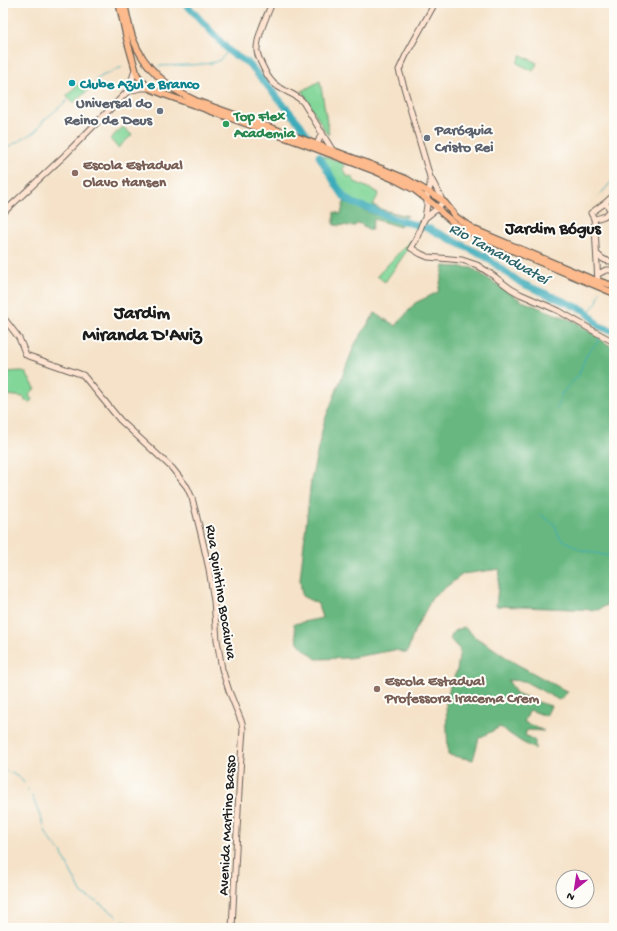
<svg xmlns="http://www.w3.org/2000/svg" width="617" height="931" viewBox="0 0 617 931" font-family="'Gochi Hand',sans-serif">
<rect width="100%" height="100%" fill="#fdfcf7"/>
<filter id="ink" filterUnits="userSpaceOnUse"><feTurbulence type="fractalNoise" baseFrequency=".025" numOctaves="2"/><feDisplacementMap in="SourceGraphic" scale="8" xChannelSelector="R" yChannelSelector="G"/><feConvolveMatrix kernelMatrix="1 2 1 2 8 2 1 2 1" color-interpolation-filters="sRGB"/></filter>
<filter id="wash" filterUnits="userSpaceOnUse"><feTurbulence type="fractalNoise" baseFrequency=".012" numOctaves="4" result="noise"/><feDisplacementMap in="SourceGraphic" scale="16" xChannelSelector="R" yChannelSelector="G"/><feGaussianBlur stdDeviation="0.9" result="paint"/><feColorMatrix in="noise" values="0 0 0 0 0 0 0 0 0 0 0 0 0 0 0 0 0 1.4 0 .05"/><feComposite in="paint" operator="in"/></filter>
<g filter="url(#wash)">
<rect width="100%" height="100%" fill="#f5e2c8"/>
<path fill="#81d698" stroke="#4e795a" d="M 521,55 L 537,63 L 533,71 L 517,63 Z
M 82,81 L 90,89 L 73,103 L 66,96 Z
M 320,81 L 329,134 L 327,134 L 302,91 Z
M 123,127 L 132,135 L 118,148 L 110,139 Z
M 321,155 L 343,163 L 345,167 L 342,168 L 348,177 L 351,176 L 355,182 L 379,193 L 373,205 L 383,210 L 408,216 L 405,217 L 350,200 C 337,188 329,171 321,156 Z
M 411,240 L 413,242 L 385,282 L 377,276 Z
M 22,371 L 25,372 L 35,388 L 29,395 L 32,400 L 30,402 L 25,401 L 24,397 L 7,395 L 5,390 L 7,389 L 5,381 L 3,381 L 4,372 Z"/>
<path fill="#68b780" stroke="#426a4e" d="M 344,202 L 358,207 L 373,214 L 401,222 L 400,227 L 374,219 L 371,230 L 363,227 L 363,225 L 357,223 L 355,226 L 334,225 L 334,212 L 341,214 Z
M 444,266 L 472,268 L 522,301 L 576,322 L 609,345 L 614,347 L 614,601 L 598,610 L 496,606 L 500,569 L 463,574 L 432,598 L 414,632 L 407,653 L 395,650 L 349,658 L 316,659 L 303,648 L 297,641 L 294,624 L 322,618 L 318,604 L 302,596 L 300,579 L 311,480 L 324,422 L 355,344 L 375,313 L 396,326 L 415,303 L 438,292 Z
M 464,627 L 475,637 L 493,648 L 513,662 L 568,692 L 559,700 L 524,681 L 508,680 L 516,693 L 535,701 L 551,706 L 546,716 L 530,710 L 524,722 L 544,731 L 527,730 L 525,735 L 535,741 L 535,749 L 520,741 L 500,727 L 479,738 L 473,760 L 448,755 L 446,702 L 450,686 L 457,670 L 460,650 L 450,639 L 454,631 Z"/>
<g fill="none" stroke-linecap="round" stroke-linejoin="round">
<path stroke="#3dacba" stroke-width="1" d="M 159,66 C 171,65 211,66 220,60 C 223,57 226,53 229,50
M 96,80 L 102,76 L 122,67
M 3,150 L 36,131 L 44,120 L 67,101
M 599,196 L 614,179
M 588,313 L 597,302 L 600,292
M 602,333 L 606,329
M 557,409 L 562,393 L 578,376 L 586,356 L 589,351 L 598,342 L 599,338
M 540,514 L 555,525 L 560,538 L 581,550 L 614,557
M 3,770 C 10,772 21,777 24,783
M 28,789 L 28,790
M 32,796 L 44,826
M 45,830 L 48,837 L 61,852 L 82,894 L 96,901 L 117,916
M 123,920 L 135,927"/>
<path stroke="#3dacba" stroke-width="7" d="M 185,3 L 231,53 L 248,63 L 300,124 L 307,135
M 319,156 L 336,185 L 345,198 L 348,200 L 355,204 L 368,208 L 392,218 L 430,229 L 484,256 L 521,283 L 584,310 L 588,313 L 599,326 L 614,331"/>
</g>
</g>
<g filter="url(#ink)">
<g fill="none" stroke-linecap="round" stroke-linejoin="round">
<g stroke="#686158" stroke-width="7">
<path id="secondary" d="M 272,3 C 267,15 256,38 257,51 C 258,58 262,65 265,71 C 268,77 271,82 277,86 C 285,92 296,94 303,102 L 333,151
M 435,3 L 406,55 L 399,70 L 430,177 L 440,195 L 442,202 L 441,204 L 438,208 L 425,218 L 422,224 L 416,240 L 411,248 L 421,254 L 428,257 L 462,260 L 477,265 L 491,274 L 511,289 L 520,294 L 559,311 L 590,329 L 614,342
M 127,92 L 140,88 L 149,88
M 317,145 L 322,132
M 605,203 L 611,210 L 614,219
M 3,213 L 64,156 L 127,92 L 132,80 L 135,69
M 425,218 L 427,205 L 427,195 L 430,187 L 430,178
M 594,219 C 605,217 608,215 614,205
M 597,254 C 602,259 606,262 614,261
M 598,274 L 606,270 L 614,270
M 598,283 L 595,227 L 594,219 L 591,213 L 605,203 L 614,195
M 3,317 L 19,338 L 26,355 L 83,375 L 120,420 L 172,468 L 187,487 L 192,498 L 201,534 L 209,569 L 214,601 L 217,640 L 222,669 L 229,691 L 242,723 L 243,729 L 240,772 L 232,928"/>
</g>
<g stroke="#686158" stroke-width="8">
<path id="primary" d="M 119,3 L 127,40 L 137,75 L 144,83 L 149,88 L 166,95 L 304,144 L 375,171 L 396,180 L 415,190 L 438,208 L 442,213 L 454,223 L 460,227 L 471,233 L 614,293
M 124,3 C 127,15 129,28 133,39 C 144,68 169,89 196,101 L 305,140 L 382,169 L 406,179 L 437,197 L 445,203 L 456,217 L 463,222 L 475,230 L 589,278 L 614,286"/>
</g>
<use href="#secondary" stroke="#fee3d1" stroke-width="5"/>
<use href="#primary" stroke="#fcba8d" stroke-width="5.5"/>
</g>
</g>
<circle fill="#0f9aa8" stroke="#fdfcf7" stroke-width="1.5" cx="72" cy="83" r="4"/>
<g fill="#6b7280" stroke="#fdfcf7" stroke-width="1.5">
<circle cx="160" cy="111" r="4"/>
<circle cx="427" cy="138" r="4"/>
</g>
<circle fill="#2e9e5b" stroke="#fdfcf7" stroke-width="1.5" cx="226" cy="124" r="4"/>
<g fill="#8d6e63" stroke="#fdfcf7" stroke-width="1.5">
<circle cx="75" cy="173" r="4"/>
<circle cx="377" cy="689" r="4"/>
</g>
<g text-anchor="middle" stroke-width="4" stroke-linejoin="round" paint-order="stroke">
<g font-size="15" font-weight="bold" fill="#0d838f" stroke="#fdfcf7" text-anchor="start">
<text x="80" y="88">Clube Azul e Branco</text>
</g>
<g font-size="15" font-weight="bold" fill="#5b616d" stroke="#fdfcf7" text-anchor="end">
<text x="152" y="107">Universal do<tspan x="152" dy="17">Reino de Deus</tspan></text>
<text x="435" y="134" text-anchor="start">Paróquia<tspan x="435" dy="17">Cristo Rei</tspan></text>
</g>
<g font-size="15" font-weight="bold" fill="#27864d" stroke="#fdfcf7" text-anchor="start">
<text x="234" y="120">Top Flex<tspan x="234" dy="17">Academia</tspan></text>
</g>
<g font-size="15" font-weight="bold" fill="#785e54" stroke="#fdfcf7" text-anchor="start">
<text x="83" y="169">Escola Estadual<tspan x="83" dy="17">Olavo Hansen</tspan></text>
<text x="385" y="685">Escola Estadual<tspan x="385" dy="17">Professora Iracema Crem</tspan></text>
</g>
<g font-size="15" fill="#1c1c1c" stroke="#fdfcf7">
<text transform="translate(222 592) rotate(81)" y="5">Rua Quintino Bocaiuva</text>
<text transform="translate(226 825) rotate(-87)" y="5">Avenida Martino Basso</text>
</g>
<g font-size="16" font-style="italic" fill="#2c646b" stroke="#fdfcf7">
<text transform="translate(500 252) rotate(29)" y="6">Rio Tamanduateí</text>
</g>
<g font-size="17" font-weight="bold" fill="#1c1c1c" stroke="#fdfcf7">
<text x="553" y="233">Jardim Bógus</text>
</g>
<g font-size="19" font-weight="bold" fill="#1c1c1c" stroke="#fdfcf7">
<text x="142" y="318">Jardim<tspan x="142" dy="22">Miranda D'Aviz</tspan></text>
</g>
</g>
<rect width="617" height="931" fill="none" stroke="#fdfcf7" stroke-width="16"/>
<g transform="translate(575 889) rotate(210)"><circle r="19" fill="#fdfcf7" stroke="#a3a29f"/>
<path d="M0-3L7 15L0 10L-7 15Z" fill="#b5179e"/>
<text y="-6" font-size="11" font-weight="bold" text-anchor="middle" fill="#1c1c1c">N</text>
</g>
</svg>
